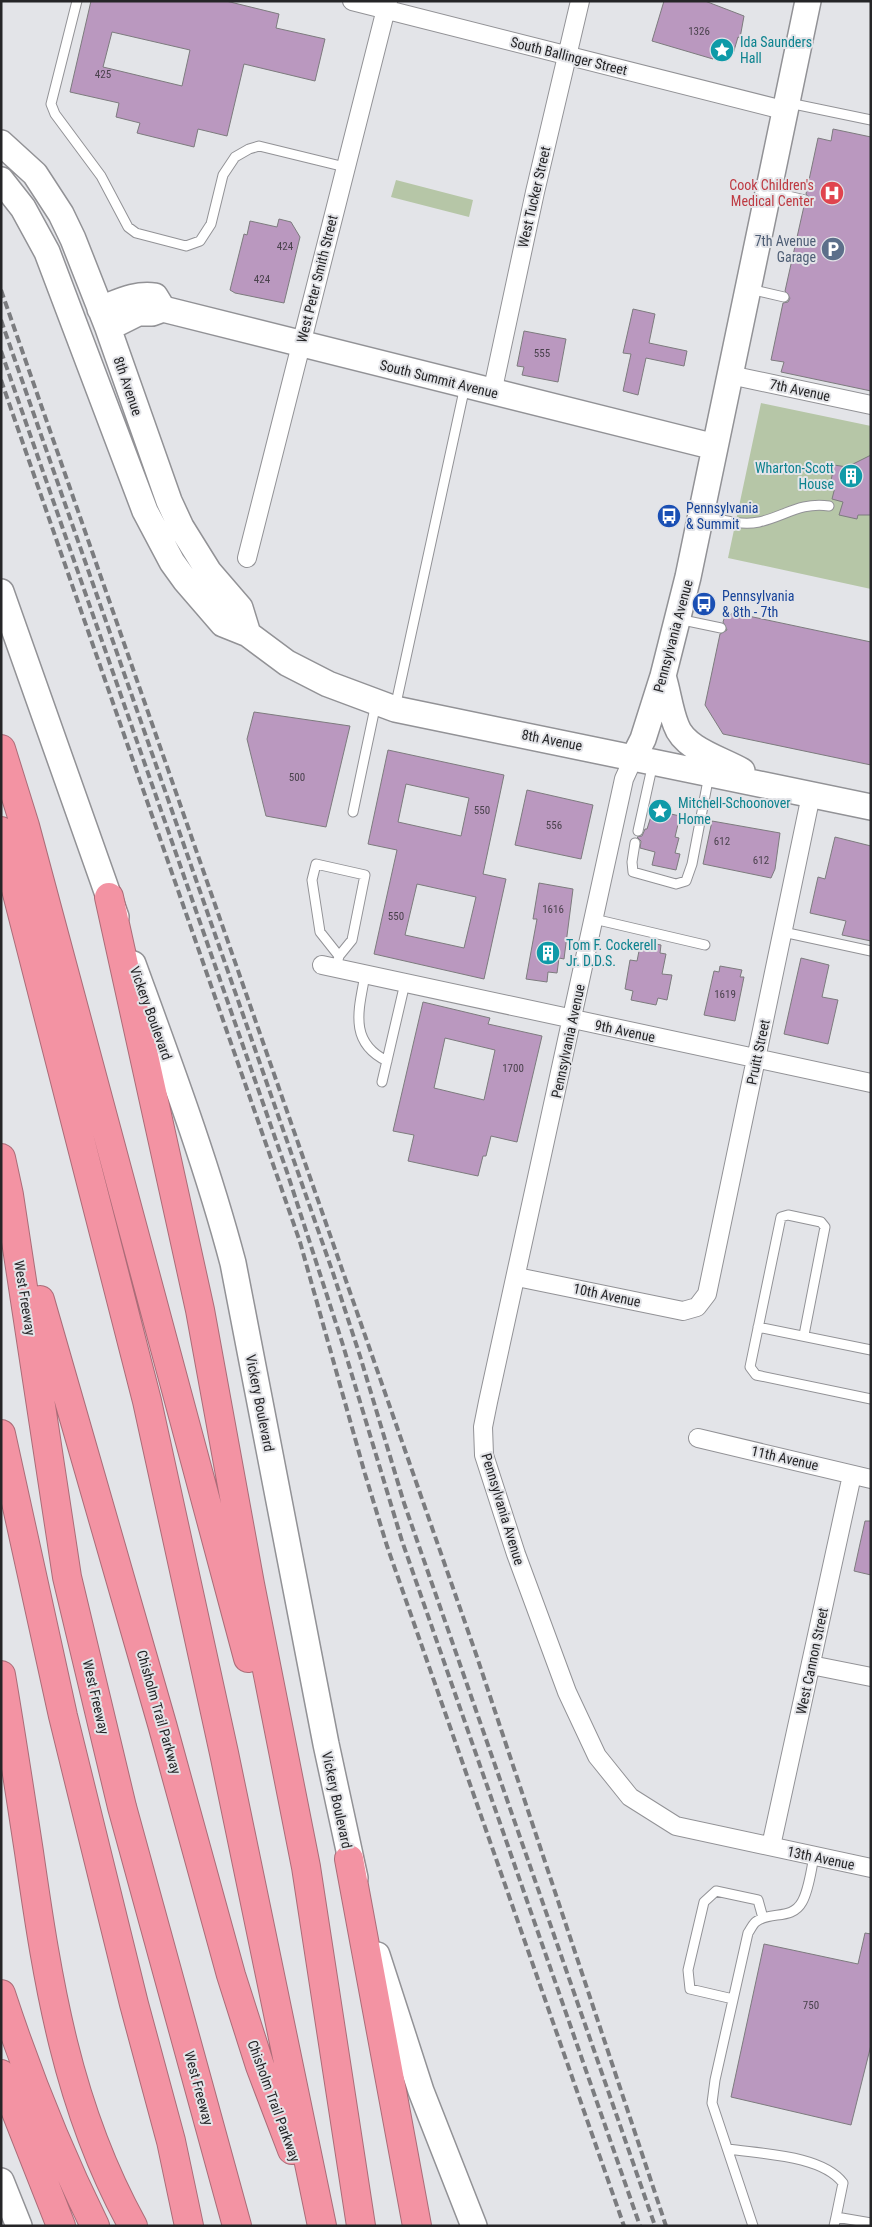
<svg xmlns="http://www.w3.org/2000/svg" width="872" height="2227" viewBox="0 0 872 2227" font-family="'Roboto Condensed',sans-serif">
<rect width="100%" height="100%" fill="#e3e4e8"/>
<path fill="#b6c6a7" d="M 396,180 L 473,200 L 469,217 L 391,197 Z
M 761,403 L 871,426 L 871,589 L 728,558 Z"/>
<path fill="#ba98bf" stroke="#7d7b7e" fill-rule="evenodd" d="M 91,1 L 226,1 L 279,14 L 276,28 L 325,39 L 315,81 L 244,64 L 227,136 L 198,129 L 194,147 L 137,133 L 140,123 L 116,117 L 119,103 L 70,92 ZM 112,32 L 190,50 L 182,86 L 103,67 Z
M 664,1 L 705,1 L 744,16 L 740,38 L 738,37 L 733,54 L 727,56 L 714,53 L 713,59 L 652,41 Z
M 833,129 L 871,137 L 871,391 L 781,372 L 784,362 L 771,360 L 783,303 L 788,302 L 790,298 L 785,291 L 804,206 L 809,205 L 811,201 L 806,194 L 818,138 L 831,141 Z
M 279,219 L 291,222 L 300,237 L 284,303 L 235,293 L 230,290 L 244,234 L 247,235 L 250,221 L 277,227 Z
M 633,309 L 655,314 L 649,343 L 687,351 L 684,366 L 646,358 L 638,395 L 623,391 L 631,354 L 623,353 Z
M 524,331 L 566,339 L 558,382 L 522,375 L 524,367 L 517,366 Z
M 871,455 L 871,515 L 858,515 L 857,519 L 839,515 L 843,502 L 832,499 L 835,487 L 830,486 L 834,465 L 847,467 Z
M 734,613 L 871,642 L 871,765 L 723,734 L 705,705 L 720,634 L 727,630 L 723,622 L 725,616 Z
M 254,712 L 350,726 L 326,827 L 266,816 L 247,739 Z
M 388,750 L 504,775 L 483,874 L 506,879 L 484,979 L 374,954 L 397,850 L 368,844 ZM 406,784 L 469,798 L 461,836 L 398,822 ZM 417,884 L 476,897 L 464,948 L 405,935 Z
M 527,790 L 593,805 L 581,859 L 515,845 Z
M 653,810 L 680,816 L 675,837 L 679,838 L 675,853 L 680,854 L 676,870 L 652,865 L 655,852 L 640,848 L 641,841 L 637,837 L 642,836 L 645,829 L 647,829 Z
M 712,821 L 780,833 L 775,869 L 771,878 L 703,864 Z
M 835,837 L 871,846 L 871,941 L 842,935 L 846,921 L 810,913 L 818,877 L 825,879 Z
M 539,883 L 573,889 L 564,959 L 559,958 L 557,973 L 548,972 L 547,982 L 526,979 L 537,919 L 533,919 Z
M 641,941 L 661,945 L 660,953 L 666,954 L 662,974 L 672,975 L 667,1000 L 658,998 L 656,1005 L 631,1000 L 633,991 L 625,989 L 630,960 L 637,961 Z
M 801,958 L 829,965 L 822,997 L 838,1000 L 828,1044 L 784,1034 Z
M 720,966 L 742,970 L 740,977 L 744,977 L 735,1021 L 704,1015 L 714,971 L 719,972 Z
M 423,1002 L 490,1018 L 488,1024 L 542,1036 L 517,1142 L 491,1136 L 486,1156 L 483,1156 L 478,1176 L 408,1161 L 414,1135 L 393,1131 ZM 445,1038 L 495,1050 L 484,1100 L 434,1088 Z
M 865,1521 L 871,1521 L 871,1575 L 854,1571 Z
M 865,1933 L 871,1934 L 871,2045 L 851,2125 L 731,2097 L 764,1944 L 858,1964 Z"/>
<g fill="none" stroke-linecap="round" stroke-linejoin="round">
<g stroke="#929296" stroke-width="11">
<path id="lane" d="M 77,1 L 51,104 L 55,114 L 101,176 L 128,227 L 136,233 L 186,246 L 200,241 L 211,224 L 223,175 L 235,157 L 249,149 L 259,146 L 345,167
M 789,103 L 871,120
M 771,192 L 805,200
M 750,289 L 784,297
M 702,515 C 720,519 740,526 759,522 C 785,516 800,502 829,506
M 678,619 L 721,628
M 395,708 L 465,386
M 353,812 L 376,703
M 638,831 L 653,763
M 635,843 L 632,862 L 633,872 L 676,884 L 686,881 L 692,864 L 709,775
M 594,919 L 705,945
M 783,932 L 871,951
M 336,968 L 339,956 L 352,940 L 365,875 L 316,864 L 312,880 L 320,932 L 339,956
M 365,975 C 359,1009 348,1042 387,1061
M 382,1082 L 405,983
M 758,1327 L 871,1350
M 804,1335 L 825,1227 L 821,1222 L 788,1215 L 781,1217 L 750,1367 L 756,1375 L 871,1399
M 733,1999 L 690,1989 L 688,1970 L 704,1902 L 716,1891 L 758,1900 L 763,1918
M 728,2149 C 761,2154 822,2155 843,2183 L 836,2217
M 753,2226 L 712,2103 L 715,2080 L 748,1933 C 751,1929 753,1923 757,1921 C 772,1911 792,1920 802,1902 C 809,1890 811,1870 814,1857
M 834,2226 L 836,2217 L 871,2223"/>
</g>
<g stroke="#929296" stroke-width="20">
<path id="street" d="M 352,1 L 787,111
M 730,375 L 871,405
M 492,393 L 535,192 L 580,1
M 247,558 L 388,1
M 634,757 L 624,779 L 488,1402 L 483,1427 L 484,1455 L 516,1554 L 567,1692 L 597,1756 L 630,1797 L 676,1826 L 871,1868
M 322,965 L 871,1083
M 517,1277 L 683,1311 L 697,1307 L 707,1294 L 811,795
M 698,1438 L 871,1479
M 811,1665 L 871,1677
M 771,1846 L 852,1475"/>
</g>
<g stroke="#929296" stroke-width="28">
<path id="secondary" d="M 1,143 L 35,174 L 61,214 L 73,239 L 108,328 L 169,501 L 181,527 L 209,572 L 240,608 L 248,634
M 1,180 L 23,208 L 47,252 L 145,511 L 172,562 L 185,580 L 223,624 L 248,634 L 287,663 L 328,684 L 395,709 L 871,807
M 100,309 C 119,302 135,293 155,296 L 163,309
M 108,328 L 138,313 L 152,313 L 163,309 L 715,447
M 1,592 L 116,917
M 663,676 C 668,692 670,710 676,725 C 684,749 721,759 742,771
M 634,757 L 643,739 L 663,676 L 688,577 L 808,1
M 133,964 C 169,1063 206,1161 233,1263 L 326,1744 L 355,1878
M 377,1955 L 421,2091 L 474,2226
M 1,2181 L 19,2226"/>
</g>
<g stroke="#ab6c78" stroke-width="30">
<path id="highway" d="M 1,749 L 25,826 L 248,1658
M 1,831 L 147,1401 L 224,1753 L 322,2226
M 109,897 L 200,1310 L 250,1584 L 306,1867 L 361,2226
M 1,1158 L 9,1195 L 67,1577 L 122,1807 L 237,2226
M 40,1300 L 162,1724 L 231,1975 L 260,2066 L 292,2150
M 1,1434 L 63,1716 L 134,2004 L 171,2141 L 189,2226
M 1,1675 C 11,1734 20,1793 29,1852 C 48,1984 67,2107 133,2226
M 349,1859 L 417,2226
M 1,1994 C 27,2073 58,2151 95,2226
M 1,2074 L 61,2226"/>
</g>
<use href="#lane" stroke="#fff" stroke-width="9"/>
<use href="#street" stroke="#fff" stroke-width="18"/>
<use href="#secondary" stroke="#fff" stroke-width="25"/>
<use href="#highway" stroke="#f393a3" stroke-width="28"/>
<path stroke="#7b7c7f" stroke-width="4" stroke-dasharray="8 4" stroke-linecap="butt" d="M 1,290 L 476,1654 L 666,2226
M 1,320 L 333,1273 L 360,1356 L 404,1503 L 655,2226
M 1,351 L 287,1172 L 342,1342 L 402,1541 L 640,2226
M 1,380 L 300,1242 L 365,1474 L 387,1546 L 624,2226"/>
</g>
<defs>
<g id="sight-disc" transform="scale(1.25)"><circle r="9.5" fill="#0f9aa8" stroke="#e3e4e8"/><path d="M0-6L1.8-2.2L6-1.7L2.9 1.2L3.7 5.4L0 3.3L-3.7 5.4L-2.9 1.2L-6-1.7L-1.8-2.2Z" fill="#fff"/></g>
<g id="hospital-disc" transform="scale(1.25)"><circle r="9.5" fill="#e0444e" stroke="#e3e4e8"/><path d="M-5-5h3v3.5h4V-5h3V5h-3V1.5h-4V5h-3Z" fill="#fff"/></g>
<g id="parking-disc" transform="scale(1.25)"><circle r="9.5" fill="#5c6f8a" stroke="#e3e4e8"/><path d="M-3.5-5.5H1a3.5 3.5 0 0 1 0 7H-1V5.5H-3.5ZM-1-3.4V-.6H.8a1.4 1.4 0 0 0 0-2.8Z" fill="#fff"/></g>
<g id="building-disc" transform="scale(1.25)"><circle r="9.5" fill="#0f9aa8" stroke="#e3e4e8"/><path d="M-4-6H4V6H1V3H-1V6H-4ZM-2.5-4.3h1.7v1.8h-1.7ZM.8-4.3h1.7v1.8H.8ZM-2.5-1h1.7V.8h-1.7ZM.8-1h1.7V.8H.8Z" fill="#fff"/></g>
<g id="bus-disc" transform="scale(1.25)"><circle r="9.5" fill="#1a4fb4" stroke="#e3e4e8"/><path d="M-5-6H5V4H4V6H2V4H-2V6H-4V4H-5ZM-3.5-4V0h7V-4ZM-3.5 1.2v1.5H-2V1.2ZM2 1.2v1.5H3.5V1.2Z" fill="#fff"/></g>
</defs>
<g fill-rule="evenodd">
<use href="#sight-disc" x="722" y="50"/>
<use href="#hospital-disc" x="832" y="193"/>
<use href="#parking-disc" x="833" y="249"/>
<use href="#building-disc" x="851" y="476"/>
<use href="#bus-disc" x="669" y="516"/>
<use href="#bus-disc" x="704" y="604"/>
<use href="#sight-disc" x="660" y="811"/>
<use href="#building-disc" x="548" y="953"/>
</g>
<g text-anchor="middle" stroke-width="4" stroke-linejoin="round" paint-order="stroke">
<g font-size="11" fill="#4a424d">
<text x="699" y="35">1326</text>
<text x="103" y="78">425</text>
<text x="285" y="250">424</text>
<text x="262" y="283">424</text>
<text x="542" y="357">555</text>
<text x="297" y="781">500</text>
<text x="482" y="814">550</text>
<text x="554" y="829">556</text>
<text x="722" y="845">612</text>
<text x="761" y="864">612</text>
<text x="553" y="913">1616</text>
<text x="396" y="920">550</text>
<text x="725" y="998">1619</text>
<text x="513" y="1072">1700</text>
<text x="811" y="2009">750</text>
</g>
<g font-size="14" fill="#0d838f" stroke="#e3e4e8" text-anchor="start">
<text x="740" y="47">Ida Saunders<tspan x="740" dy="16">Hall</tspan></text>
<text x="834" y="473" text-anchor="end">Wharton-Scott<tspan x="834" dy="16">House</tspan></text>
<text x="678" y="808">Mitchell-Schoonover<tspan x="678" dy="16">Home</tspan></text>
<text x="566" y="950">Tom F. Cockerell<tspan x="566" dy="16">Jr. D.D.S.</tspan></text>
</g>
<g font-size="14" fill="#252527" stroke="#e3e4e8">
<text transform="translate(569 56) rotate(14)" y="5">South Ballinger Street</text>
<text transform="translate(534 197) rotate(-77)" y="5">West Tucker Street</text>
<text transform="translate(317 279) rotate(-76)" y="5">West Peter Smith Street</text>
<text transform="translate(439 379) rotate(14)" y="5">South Summit Avenue</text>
<text transform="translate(128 386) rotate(71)" y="5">8th Avenue</text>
<text transform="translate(800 390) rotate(12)" y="5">7th Avenue</text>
<text transform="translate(673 636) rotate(-75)" y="5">Pennsylvania Avenue</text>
<text transform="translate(552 740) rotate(11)" y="5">8th Avenue</text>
<text transform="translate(151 1013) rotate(70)" y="5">Vickery Boulevard</text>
<text transform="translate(625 1031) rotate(12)" y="5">9th Avenue</text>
<text transform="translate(568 1041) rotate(-78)" y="5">Pennsylvania Avenue</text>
<text transform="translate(758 1052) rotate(-78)" y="5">Pruitt Street</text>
<text transform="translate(607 1295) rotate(12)" y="5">10th Avenue</text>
<text transform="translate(25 1298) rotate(81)" y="5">West Freeway</text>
<text transform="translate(260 1403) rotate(79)" y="5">Vickery Boulevard</text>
<text transform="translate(785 1458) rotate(13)" y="5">11th Avenue</text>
<text transform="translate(503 1509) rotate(73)" y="5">Pennsylvania Avenue</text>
<text transform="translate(812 1661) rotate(-78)" y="5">West Cannon Street</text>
<text transform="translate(96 1697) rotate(77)" y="5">West Freeway</text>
<text transform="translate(159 1712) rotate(74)" y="5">Chisholm Trail Parkway</text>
<text transform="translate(337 1800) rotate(78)" y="5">Vickery Boulevard</text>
<text transform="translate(821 1858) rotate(12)" y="5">13th Avenue</text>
<text transform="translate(199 2088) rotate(75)" y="5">West Freeway</text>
<text transform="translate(274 2101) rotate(70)" y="5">Chisholm Trail Parkway</text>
</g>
<g font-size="14" fill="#be3a42" stroke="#e3e4e8" text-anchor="end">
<text x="814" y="190">Cook Children's<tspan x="814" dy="16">Medical Center</tspan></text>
</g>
<g font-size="14" fill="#4e5e75" stroke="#e3e4e8" text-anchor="end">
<text x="816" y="246">7th Avenue<tspan x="816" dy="16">Garage</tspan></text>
</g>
<g font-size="14" fill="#164399" stroke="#e3e4e8" text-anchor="start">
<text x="686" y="513">Pennsylvania<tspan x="686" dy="16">&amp; Summit</tspan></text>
<text x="722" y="601">Pennsylvania<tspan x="722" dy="16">&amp; 8th - 7th</tspan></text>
</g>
</g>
<rect width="872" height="2227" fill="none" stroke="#252527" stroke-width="5"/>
</svg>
